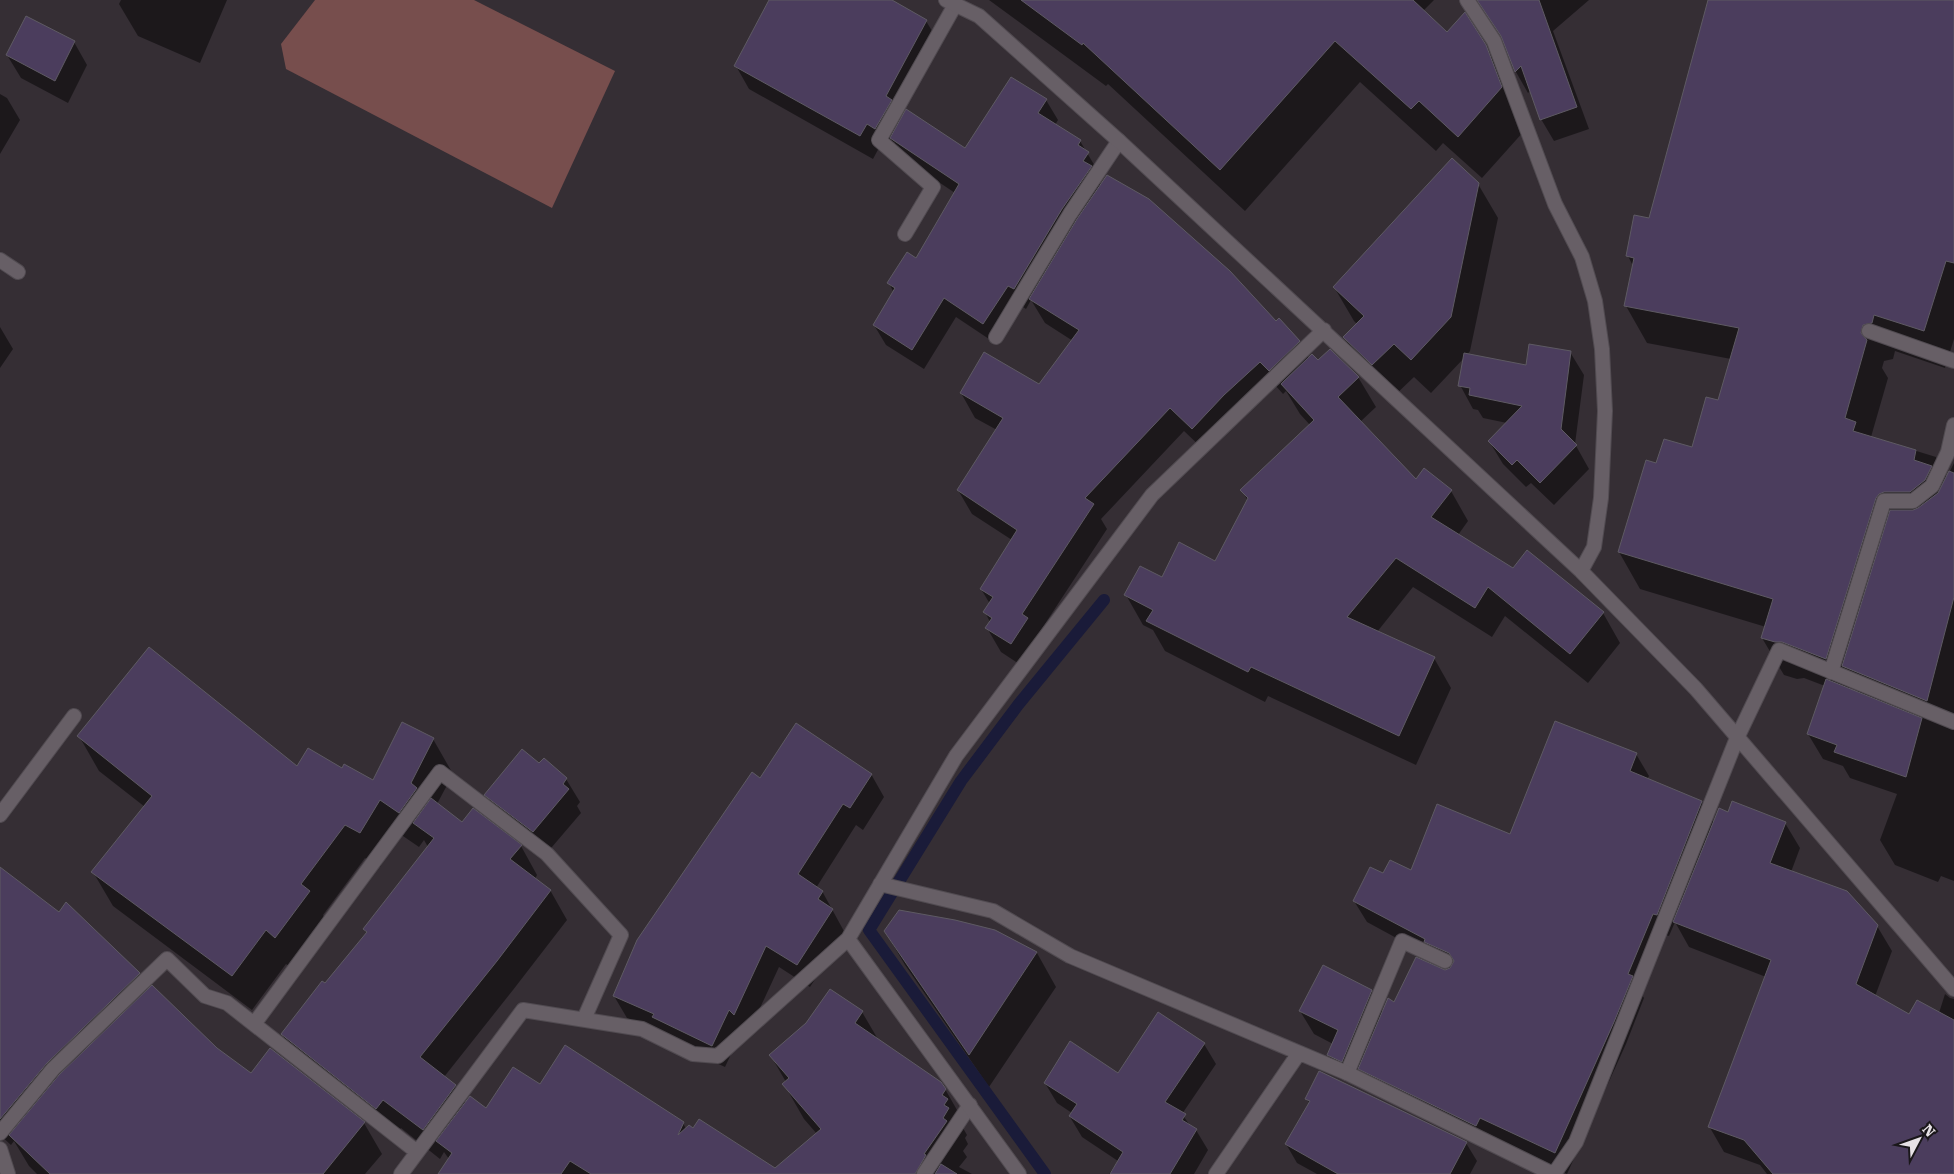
<svg xmlns="http://www.w3.org/2000/svg" width="1954" height="1174" viewBox="0 0 1954 1174" font-family="'Roboto Serif',serif">
<rect width="100%" height="100%" fill="#352e34"/>
<path fill="#774e4d" d="M 315,0 L 474,0 L 615,71 L 552,208 L 286,69 L 281,44 Z"/>
<path fill="#0007" fill-rule="evenodd" d="M 121,0 L 227,0 L 200,63 L 138,36 L 119,4 Z
M 770,0 L 889,0 L 926,21 L 940,44 L 900,117 L 902,120 L 965,150 L 1012,78 L 1046,100 L 1058,120 L 1055,125 L 1080,141 L 1099,173 L 1097,177 L 1101,185 L 1276,322 L 1299,342 L 1309,358 L 1358,377 L 1376,407 L 1360,422 L 1416,481 L 1451,491 L 1468,521 L 1458,535 L 1513,570 L 1527,552 L 1603,613 L 1620,643 L 1588,683 L 1505,616 L 1492,637 L 1413,587 L 1377,632 L 1434,658 L 1451,688 L 1416,765 L 1268,696 L 1265,702 L 1165,651 L 1153,630 L 1143,625 L 1126,595 L 1162,579 L 1216,562 L 1248,501 L 1242,490 L 1310,425 L 1300,414 L 1286,391 L 1283,394 L 1275,385 L 1206,452 L 1184,431 L 1101,519 L 1107,529 L 1037,636 L 1041,643 L 1025,668 L 1001,652 L 987,628 L 990,622 L 985,612 L 990,604 L 981,589 L 1012,540 L 972,514 L 958,490 L 997,430 L 975,418 L 961,393 L 1039,386 L 1073,341 L 1045,323 L 1031,300 L 1026,309 L 1020,305 L 995,343 L 956,317 L 924,369 L 886,345 L 874,325 L 894,293 L 889,283 L 917,260 L 955,193 L 903,158 L 894,142 L 889,151 L 880,146 L 873,159 L 749,89 L 736,66 Z
M 989,0 L 1434,0 L 1423,11 L 1447,33 L 1485,46 L 1510,88 L 1525,130 L 1482,178 L 1443,143 L 1436,151 L 1360,82 L 1245,211 L 1108,84 L 1106,86 Z
M 1487,0 L 1589,0 L 1553,31 L 1589,129 L 1554,141 L 1541,119 L 1531,90 L 1528,93 L 1516,72 L 1506,43 L 1482,4 Z
M 1709,0 L 1954,0 L 1954,339 L 1945,368 L 1895,351 L 1893,359 L 1884,361 L 1882,368 L 1888,378 L 1871,437 L 1936,457 L 1947,477 L 1954,463 L 1954,881 L 1941,876 L 1938,882 L 1895,865 L 1880,840 L 1897,794 L 1850,778 L 1843,766 L 1823,759 L 1808,734 L 1825,686 L 1804,678 L 1797,679 L 1784,675 L 1762,638 L 1766,627 L 1640,589 L 1619,552 L 1657,465 L 1693,448 L 1719,402 L 1731,359 L 1647,343 L 1626,306 L 1633,266 L 1628,256 L 1650,220 ZM 1851,680 L 1859,694 L 1849,690 Z
M 74,42 L 87,65 L 68,103 L 21,78 L 7,55 Z
M 0,94 L 7,98 L 20,120 L 0,154 Z
M 1478,184 L 1498,218 L 1470,351 L 1467,355 L 1527,366 L 1570,352 L 1584,375 L 1575,444 L 1589,469 L 1554,505 L 1531,483 L 1526,487 L 1503,464 L 1489,441 L 1507,423 L 1483,418 L 1478,410 L 1473,409 L 1460,385 L 1465,357 L 1431,393 L 1414,377 L 1392,398 L 1364,371 L 1344,337 L 1358,325 L 1354,321 L 1334,287 Z
M 0,327 L 13,349 L 0,368 Z
M 79,736 L 298,768 L 342,770 L 373,782 L 433,739 L 453,774 L 437,804 L 462,823 L 521,846 L 537,875 L 535,879 L 550,890 L 567,920 L 513,990 L 444,1077 L 455,1086 L 466,1104 L 487,1110 L 540,1086 L 683,1123 L 686,1129 L 775,1170 L 817,1134 L 804,1119 L 784,1084 L 786,1082 L 771,1056 L 807,1024 L 830,990 L 862,1012 L 879,1041 L 945,1089 L 965,1124 L 963,1128 L 967,1135 L 965,1138 L 968,1144 L 963,1151 L 967,1157 L 959,1167 L 972,1174 L 439,1174 L 449,1159 L 444,1152 L 440,1159 L 401,1128 L 393,1137 L 299,1063 L 282,1034 L 325,985 L 367,933 L 364,929 L 428,847 L 424,840 L 419,847 L 400,834 L 380,867 L 365,858 L 323,915 L 329,927 L 296,971 L 286,964 L 252,1010 L 113,906 L 93,872 L 145,807 L 99,771 Z
M 1636,754 L 1649,776 L 1647,779 L 1702,802 L 1714,823 L 1729,813 L 1785,823 L 1800,848 L 1791,872 L 1877,926 L 1892,951 L 1874,999 L 1886,1019 L 1939,1013 L 1945,994 L 1950,998 L 1954,999 L 1954,1174 L 1767,1174 L 1760,1165 L 1724,1152 L 1709,1126 L 1766,977 L 1689,947 L 1675,922 L 1669,936 L 1666,935 L 1641,993 L 1644,998 L 1626,1044 L 1567,1174 L 1492,1139 L 1372,1090 L 1361,1071 L 1356,1084 L 1341,1078 L 1328,1055 L 1333,1044 L 1314,1034 L 1300,1011 L 1371,991 L 1383,1012 L 1394,1003 L 1451,969 L 1438,963 L 1435,959 L 1367,922 L 1354,901 L 1384,875 L 1411,872 L 1511,835 Z
M 544,760 L 566,779 L 580,802 L 577,806 L 581,813 L 546,854 L 499,818 L 486,795 L 539,765 Z
M 871,774 L 884,797 L 863,830 L 856,825 L 816,888 L 822,891 L 845,933 L 810,987 L 779,967 L 747,1036 L 742,1031 L 725,1067 L 666,1040 L 663,1034 L 627,1018 L 614,996 L 761,779 Z
M 0,869 L 139,974 L 148,991 L 217,1049 L 251,1075 L 270,1050 L 364,1123 L 382,1154 L 365,1174 L 37,1174 L 29,1166 L 14,1141 L 11,1145 L 0,1135 Z
M 885,931 L 994,931 L 1037,953 L 1056,987 L 989,1087 L 905,965 Z
M 1204,1044 L 1216,1064 L 1182,1114 L 1191,1127 L 1196,1130 L 1208,1150 L 1194,1174 L 1109,1174 L 1118,1161 L 1082,1137 L 1070,1117 L 1072,1113 L 1057,1103 L 1045,1083 L 1118,1074 Z
M 1307,1099 L 1466,1143 L 1477,1161 L 1470,1174 L 1317,1174 L 1297,1163 L 1286,1144 L 1310,1104 Z"/>
<g fill="none" stroke-linecap="round" stroke-linejoin="round">
<path stroke="#1a1b39" stroke-width="12" d="M 1045,1174 L 869,930 L 961,781 L 1018,705 L 1104,600"/>
</g>
<path fill="#4b3d5d" stroke="#5e5a63" d="M 769,0 L 892,0 L 927,20 L 886,96 L 892,100 L 875,129 L 867,124 L 860,136 L 734,66 Z
M 1021,0 L 1413,0 L 1447,32 L 1465,12 L 1486,45 L 1502,87 L 1458,137 L 1419,101 L 1411,109 L 1335,41 L 1220,170 L 1083,43 L 1082,45 Z
M 1477,0 L 1539,0 L 1577,107 L 1540,120 L 1521,66 L 1515,72 L 1501,36 Z
M 1708,0 L 1954,0 L 1954,263 L 1946,261 L 1924,331 L 1874,315 L 1872,323 L 1863,325 L 1861,333 L 1867,340 L 1845,418 L 1856,422 L 1853,431 L 1916,450 L 1914,460 L 1932,466 L 1925,480 L 1910,492 L 1884,492 L 1879,494 L 1876,498 L 1826,659 L 1782,642 L 1775,642 L 1761,638 L 1773,599 L 1618,552 L 1646,460 L 1656,463 L 1664,439 L 1692,447 L 1706,397 L 1718,400 L 1739,328 L 1624,306 L 1634,258 L 1626,256 L 1634,215 L 1649,218 Z
M 26,16 L 75,41 L 55,81 L 6,55 Z
M 1011,77 L 1047,99 L 1038,113 L 1081,140 L 1078,145 L 1089,152 L 1083,161 L 1092,166 L 1062,209 L 1014,289 L 1008,286 L 983,324 L 944,298 L 912,350 L 873,325 L 895,288 L 887,283 L 907,252 L 916,258 L 959,184 L 890,138 L 906,109 L 965,148 Z
M 1452,158 L 1479,183 L 1451,317 L 1411,360 L 1394,344 L 1372,365 L 1343,337 L 1364,316 L 1333,287 Z
M 1107,175 L 1149,199 L 1230,271 L 1276,321 L 1279,318 L 1300,341 L 1269,371 L 1260,362 L 1224,395 L 1192,429 L 1170,408 L 1085,498 L 1094,504 L 1022,614 L 1028,618 L 1011,644 L 985,628 L 992,618 L 983,612 L 993,597 L 980,589 L 1017,530 L 957,490 L 1003,418 L 960,393 L 984,352 L 1039,384 L 1079,330 L 1029,299 L 1077,219 Z
M 1529,344 L 1571,351 L 1561,429 L 1577,445 L 1540,483 L 1517,460 L 1512,465 L 1488,441 L 1522,406 L 1469,395 L 1470,388 L 1458,386 L 1464,353 L 1526,365 Z
M 1330,349 L 1359,377 L 1338,397 L 1416,479 L 1424,468 L 1452,490 L 1431,517 L 1513,568 L 1527,550 L 1604,612 L 1570,654 L 1488,587 L 1475,608 L 1396,558 L 1347,617 L 1435,657 L 1399,736 L 1251,667 L 1248,672 L 1146,621 L 1153,610 L 1124,595 L 1140,566 L 1162,577 L 1179,542 L 1215,561 L 1248,498 L 1240,490 L 1314,420 L 1281,384 L 1312,354 L 1318,360 Z
M 1949,471 L 1954,473 L 1954,597 L 1927,701 L 1842,666 L 1890,510 L 1913,510 L 1918,508 L 1938,493 Z
M 149,647 L 297,766 L 308,748 L 342,768 L 344,764 L 373,780 L 402,722 L 434,738 L 411,783 L 417,788 L 399,813 L 380,800 L 360,833 L 345,825 L 301,884 L 310,891 L 275,938 L 266,930 L 232,976 L 91,872 L 152,796 L 77,736 Z
M 1826,679 L 1922,718 L 1906,777 L 1834,752 L 1837,745 L 1807,734 Z
M 1555,721 L 1637,753 L 1630,771 L 1702,801 L 1657,915 L 1653,914 L 1628,974 L 1633,976 L 1614,1022 L 1555,1153 L 1480,1118 L 1476,1126 L 1358,1069 L 1388,998 L 1394,1002 L 1416,957 L 1445,970 L 1450,968 L 1454,961 L 1449,953 L 1424,942 L 1425,939 L 1353,901 L 1370,867 L 1383,873 L 1390,860 L 1411,870 L 1437,804 L 1510,834 Z
M 796,723 L 872,774 L 850,808 L 843,804 L 798,874 L 823,891 L 818,899 L 833,909 L 797,965 L 766,946 L 734,1015 L 729,1010 L 712,1046 L 652,1017 L 654,1014 L 613,996 L 637,940 L 752,772 L 760,778 Z
M 522,749 L 539,763 L 544,758 L 567,778 L 563,784 L 569,789 L 533,832 L 484,795 Z
M 431,798 L 462,822 L 473,808 L 522,845 L 510,859 L 551,890 L 497,961 L 420,1057 L 456,1085 L 423,1130 L 383,1100 L 376,1109 L 281,1034 L 322,981 L 325,983 L 367,932 L 363,929 L 434,838 L 413,823 Z
M 1732,801 L 1786,822 L 1770,863 L 1847,891 L 1878,925 L 1856,984 L 1909,1014 L 1917,1000 L 1954,1020 L 1954,1174 L 1773,1174 L 1744,1140 L 1708,1127 L 1771,960 L 1673,922 L 1719,808 L 1728,812 Z
M 0,867 L 59,912 L 66,902 L 140,973 L 47,1063 L 0,1119 Z
M 899,910 L 955,920 L 995,930 L 1037,952 L 969,1055 L 884,931 Z
M 1323,965 L 1372,990 L 1342,1062 L 1327,1055 L 1338,1030 L 1299,1011 Z
M 152,985 L 217,1048 L 251,1073 L 270,1048 L 365,1122 L 323,1174 L 50,1174 L 9,1135 L 59,1075 Z
M 830,989 L 863,1011 L 855,1023 L 941,1082 L 946,1089 L 942,1095 L 948,1099 L 944,1105 L 949,1108 L 943,1118 L 947,1121 L 924,1154 L 926,1155 L 915,1174 L 591,1174 L 570,1161 L 561,1174 L 438,1174 L 452,1153 L 436,1141 L 470,1096 L 486,1108 L 513,1067 L 540,1084 L 565,1045 L 684,1122 L 678,1135 L 689,1125 L 693,1128 L 699,1119 L 775,1168 L 821,1129 L 782,1084 L 789,1078 L 769,1055 L 806,1023 Z
M 1158,1012 L 1205,1043 L 1165,1102 L 1186,1114 L 1182,1120 L 1197,1129 L 1170,1174 L 1110,1174 L 1123,1152 L 1069,1116 L 1077,1104 L 1044,1083 L 1070,1041 L 1118,1073 Z
M 1319,1071 L 1467,1142 L 1450,1174 L 1338,1174 L 1285,1144 L 1310,1101 L 1305,1099 Z
M 941,1164 L 957,1174 L 935,1174 Z"/>
<g fill="none" stroke-linecap="round" stroke-linejoin="round">
<g stroke="#514b51" stroke-width="16">
<path id="service" d="M 905,234 L 933,187 L 879,140 L 955,5
M 996,337 L 1070,214 L 1119,141
M 1347,1073 L 1402,941 L 1445,961
M 924,1174 L 970,1105"/>
</g>
<g stroke="#514b51" stroke-width="16">
<path id="minor" d="M 946,0 L 979,16 L 1119,141 L 1581,571 L 1696,689 L 1954,989
M 1467,0 L 1494,41 L 1555,204 L 1582,257 L 1595,301 L 1602,349 L 1605,411 L 1601,498 L 1594,547 L 1581,571
M 0,260 L 18,272
M 1869,331 L 1954,361
M 1831,672 L 1884,501 L 1913,501 L 1932,486 L 1948,452 L 1954,425
M 0,815 L 74,716
M 880,884 L 993,911 L 1070,956 L 1347,1073 L 1553,1174
M 848,939 L 1019,1174
M 254,1024 L 440,772 L 547,854 L 621,935 L 584,1019
M 0,1133 L 53,1069 L 167,959 L 205,996 L 227,1003 L 417,1152
M 0,1149 L 8,1174
M 401,1174 L 523,1010 L 642,1029 L 693,1054 L 718,1056 L 848,939 L 956,756 L 1152,495 L 1324,330
M 1216,1174 L 1299,1053
M 1554,1174 L 1576,1142 L 1737,738 L 1779,650 L 1954,722"/>
</g>
<use href="#service" stroke="#675f66" stroke-width="14"/>
<use href="#minor" stroke="#675f66" stroke-width="14"/>
</g>
<g transform="translate(1919 1139) rotate(49)" stroke="#1a171a" stroke-width="4" paint-order="stroke">
<path d="M0-4L9 19L0 12L-9 19Z" fill="#e7e2e6"/>
<text y="-8" font-size="14" font-weight="bold" text-anchor="middle" fill="#e7e2e6">N</text>
</g>
</svg>
